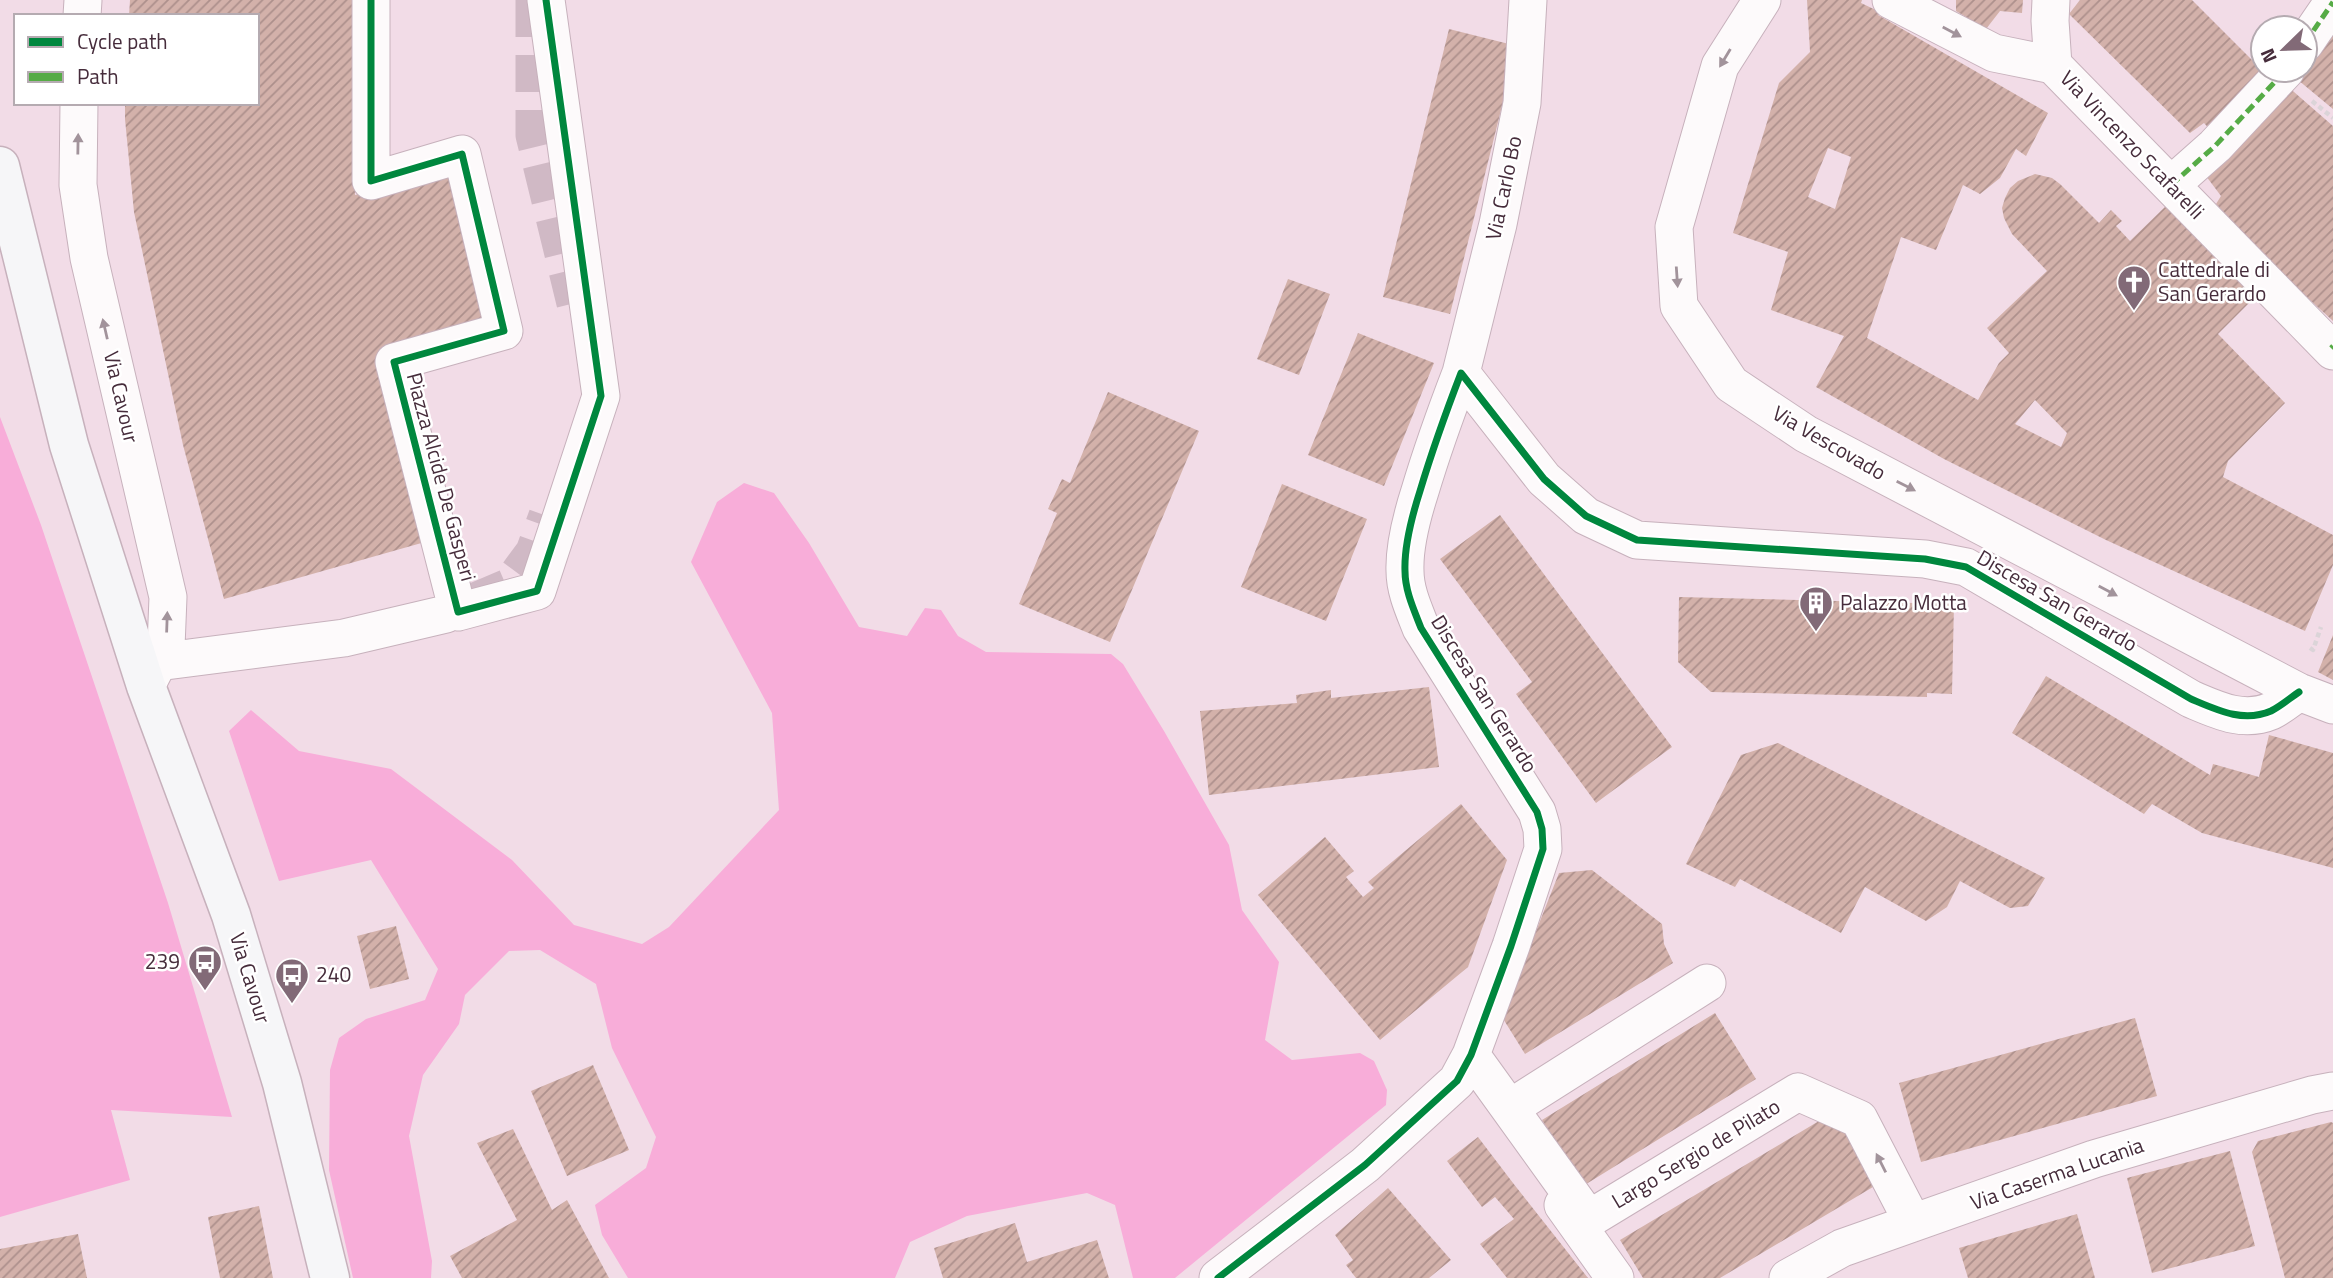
<svg xmlns="http://www.w3.org/2000/svg" width="2333" height="1278" viewBox="0 0 2333 1278" font-family="'Titillium Web',sans-serif">
<defs>
<pattern id="building-hatch" width="6" height="6" patternUnits="userSpaceOnUse" patternTransform="scale(1.75)"><rect width="6" height="6" fill="#d3b1aa"/><path d="M-1 1l2-2M0 6l6-6M5 7l2-2" fill="none" stroke="#ad908c"/></pattern>
</defs>
<rect width="100%" height="100%" fill="#f2dce7"/>
<path fill="#f8add9" d="M 0,417 L 41,525 L 168,903 L 232,1117 L 111,1110 L 130,1180 L 0,1217 Z
M 744,483 L 774,493 L 809,543 L 859,627 L 907,636 L 925,608 L 941,610 L 958,636 L 986,652 L 1111,654 L 1123,664 L 1164,731 L 1229,845 L 1242,910 L 1279,962 L 1265,1040 L 1292,1060 L 1360,1053 L 1374,1061 L 1387,1090 L 1386,1105 L 1175,1278 L 1133,1278 L 1115,1205 L 1087,1193 L 967,1216 L 910,1242 L 895,1278 L 628,1278 L 602,1235 L 595,1205 L 646,1168 L 656,1137 L 612,1048 L 596,984 L 540,950 L 509,951 L 465,995 L 459,1024 L 423,1075 L 409,1136 L 432,1261 L 431,1278 L 353,1278 L 329,1170 L 330,1070 L 339,1038 L 366,1019 L 425,1000 L 438,969 L 371,860 L 279,881 L 229,731 L 251,710 L 299,751 L 391,769 L 512,860 L 574,925 L 642,944 L 669,927 L 779,810 L 772,713 L 691,562 L 717,502 Z"/>
<path fill="url(#building-hatch)" fill-rule="evenodd" d="M 130,0 L 356,0 L 355,195 L 455,169 L 494,317 L 380,350 L 425,542 L 224,599 L 183,445 L 134,212 L 125,119 L 125,103 L 257,103 L 257,16 L 129,16 Z
M 1807,0 L 1862,0 L 1861,3 L 1880,12 L 1878,15 L 2048,113 L 2026,156 L 2016,149 L 2000,178 L 1980,194 L 1963,185 L 1936,250 L 1901,237 L 1867,338 L 1978,400 L 1999,363 L 2009,353 L 1987,328 L 2047,271 L 2012,234 L 2004,218 L 2002,208 L 2005,198 L 2010,188 L 2018,181 L 2035,174 L 2052,178 L 2060,184 L 2099,223 L 2111,210 L 2122,221 L 2116,226 L 2130,241 L 2168,204 L 2255,297 L 2218,334 L 2285,403 L 2228,461 L 2223,477 L 2333,535 L 2333,565 L 2305,631 L 2106,540 L 1944,459 L 1816,387 L 1844,336 L 1771,310 L 1788,252 L 1733,233 L 1779,83 L 1810,52 ZM 1828,148 L 1851,157 L 1835,209 L 1808,197 ZM 2035,400 L 2067,433 L 2061,447 L 2015,424 Z
M 1956,0 L 2023,0 L 2022,13 L 2000,11 L 1986,29 L 1956,11 Z
M 2080,0 L 2192,0 L 2270,78 L 2214,134 L 2204,123 L 2190,133 L 2069,14 Z
M 2333,22 L 2333,109 L 2292,75 L 2296,70 L 2305,70 L 2305,59 Z
M 1449,29 L 1517,46 L 1450,314 L 1383,297 Z
M 2286,85 L 2333,126 L 2333,321 L 2274,267 L 2216,204 L 2221,196 L 2203,172 Z
M 1288,279 L 1330,294 L 1299,375 L 1257,359 Z
M 1358,333 L 1434,363 L 1384,486 L 1308,455 Z
M 1108,392 L 1199,431 L 1110,642 L 1019,604 L 1057,513 L 1048,509 L 1062,479 L 1070,483 Z
M 1282,484 L 1367,519 L 1326,621 L 1241,587 Z
M 1500,515 L 1672,747 L 1596,803 L 1516,694 L 1532,682 L 1440,559 Z
M 1679,597 L 1954,604 L 1952,694 L 1927,693 L 1927,697 L 1711,692 L 1678,662 Z
M 2333,635 L 2333,680 L 2318,672 Z
M 2046,676 L 2210,775 L 2213,764 L 2259,777 L 2269,735 L 2333,753 L 2333,868 L 2202,833 L 2152,804 L 2144,814 L 2012,733 Z
M 1429,687 L 1439,767 L 1209,795 L 1200,711 L 1297,703 L 1296,695 L 1331,690 L 1331,698 Z
M 1778,743 L 2045,878 L 2028,906 L 2010,908 L 1960,881 L 1947,907 L 1926,921 L 1865,887 L 1841,933 L 1740,879 L 1735,887 L 1686,864 L 1741,755 Z
M 1461,804 L 1507,860 L 1468,967 L 1380,1040 L 1258,895 L 1325,837 L 1354,871 L 1346,877 L 1363,897 L 1374,888 L 1368,882 Z
M 1592,870 L 1662,924 L 1664,944 L 1673,963 L 1525,1054 L 1502,1017 L 1559,873 Z
M 396,926 L 409,979 L 370,989 L 357,936 Z
M 1715,1013 L 1756,1079 L 1583,1186 L 1542,1120 Z
M 2135,1018 L 2157,1096 L 1921,1162 L 1899,1083 Z
M 593,1065 L 629,1150 L 567,1176 L 531,1091 Z
M 1834,1112 L 1878,1184 L 1720,1278 L 1643,1278 L 1620,1240 Z
M 2331,1122 L 2333,1123 L 2333,1278 L 2285,1278 L 2252,1152 L 2258,1141 Z
M 513,1129 L 552,1210 L 567,1200 L 609,1278 L 462,1278 L 450,1256 L 517,1220 L 477,1143 Z
M 1478,1137 L 1513,1183 L 1588,1278 L 1507,1278 L 1480,1244 L 1514,1219 L 1495,1197 L 1482,1207 L 1447,1161 Z
M 2230,1151 L 2255,1246 L 2152,1273 L 2127,1178 Z
M 1388,1188 L 1451,1260 L 1429,1278 L 1356,1278 L 1346,1265 L 1353,1260 L 1335,1235 Z
M 259,1206 L 273,1278 L 220,1278 L 208,1217 Z
M 2077,1214 L 2095,1278 L 1968,1278 L 1959,1248 Z
M 1015,1223 L 1027,1262 L 1097,1240 L 1109,1278 L 943,1278 L 934,1248 Z
M 78,1234 L 87,1278 L 0,1278 L 0,1249 Z"/>
<g fill="none" stroke-linecap="round" stroke-linejoin="round">
<path stroke="#d0b9c5" stroke-width="37" stroke-dasharray="37 18" stroke-linecap="butt" d="M 534,0 L 534,135 L 575,303
M 473,602 L 508,587 L 534,552 L 547,516"/>
<g stroke="#c7b1bc" stroke-width="39">
<path id="street" d="M 371,0 L 371,181 L 462,154 L 504,331 L 394,362 L 458,612 L 537,591 L 601,396 L 546,0
M 1762,0 L 1720,66 L 1674,227 L 1679,306 L 1731,384 L 1806,434 L 2299,692 L 2333,705
M 1891,0 L 1994,53 L 2053,65 L 2333,351
M 2051,0 L 2050,21 L 2053,65
M 82,16 L 83,0
M 2305,43 L 2333,2
M 79,103 L 78,185 L 89,258 L 168,597 L 166,647 L 146,686
M 2171,185 L 2215,146 L 2286,70
M 1461,373 L 1498,224 L 1522,103 L 1528,0
M 158,662 L 344,638 L 446,614
M 1471,1055 L 1589,1219 L 1798,1092 L 1859,1119 L 1913,1223
M 1510,1108 L 1707,983
M 1563,1205 L 1615,1278
M 1218,1278 L 1365,1165 L 1457,1081 L 1471,1055 L 1511,946 L 1543,849 L 1542,829 L 1537,812 L 1421,628 C 1414,610 1405,591 1405,571 C 1404,545 1412,516 1420,491 C 1432,451 1446,412 1461,373 L 1544,479 L 1586,516 L 1637,540 L 1925,559 L 1966,567 L 2191,699 C 2217,710 2243,723 2271,711 C 2281,706 2290,698 2299,692
M 1788,1278 L 1842,1248 L 2094,1159 L 2312,1095 L 2333,1091"/>
</g>
<g stroke="#c7b1bc" stroke-width="41">
<path id="secondary" d="M 0,166 L 69,445 L 146,686 L 231,915 L 282,1083 L 330,1278"/>
</g>
<path stroke="#dbd4d8" stroke-width="4.5" stroke-dasharray="5 3.5" stroke-linecap="butt" d="M 2312,101 L 2333,118
M 2310,648 L 2313,650 L 2321,627"/>
<use href="#street" stroke="#fdfafb" stroke-width="37"/>
<use href="#secondary" stroke="#f6f6f8" stroke-width="38"/>
<path stroke="#56ab46" stroke-width="5" stroke-dasharray="10 5" stroke-linecap="butt" d="M 2305,43 L 2333,2
M 2171,185 L 2215,146 L 2286,70
M 2331,348 L 2333,346"/>
<g stroke="#fff" stroke-width="11">
<path id="cycleway" d="M 371,0 L 371,181 L 462,154 L 504,331 L 394,362 L 458,612 L 537,591 L 601,396 L 546,0
M 1218,1278 L 1365,1165 L 1457,1081 L 1471,1055 L 1511,946 L 1543,849 L 1542,829 L 1537,812 L 1421,628 C 1414,610 1405,591 1405,571 C 1404,545 1412,516 1420,491 C 1432,451 1446,412 1461,373 L 1544,479 L 1586,516 L 1637,540 L 1925,559 L 1966,567 L 2191,699 C 2217,710 2243,723 2271,711 C 2281,706 2290,698 2299,692"/>
</g>
<use href="#cycleway" stroke="#00873e" stroke-width="7"/>
</g>
<defs><path id="oneway-solid" d="M-6-.8H1V-3.2L6.5 0L1 3.2V.8H-6Z" transform="scale(1.75)"/></defs>
<g fill="#a2939b">
<use href="#oneway-solid" transform="translate(1952 32) rotate(28)"/>
<use href="#oneway-solid" transform="translate(1725 58) rotate(121)"/>
<use href="#oneway-solid" transform="translate(78 144) rotate(-89)"/>
<use href="#oneway-solid" transform="translate(1677 277) rotate(86)"/>
<use href="#oneway-solid" transform="translate(105 329) rotate(-103)"/>
<use href="#oneway-solid" transform="translate(1906 486) rotate(27)"/>
<use href="#oneway-solid" transform="translate(2108 591) rotate(28)"/>
<use href="#oneway-solid" transform="translate(167 622) rotate(-88)"/>
<use href="#oneway-solid" transform="translate(1881 1163) rotate(-117)"/>
</g>
<defs>
<g id="church-pin" transform="scale(1.75)"><path d="M0 17L-7.5 6A9.5 9.5 0 1 1 7.5 6Z" fill="#826a77" stroke="#fff"/><path d="M-1.2-6h2.4v3.5h3.3v2.4h-3.3V6h-2.4V-.1h-3.3v-2.4h3.3Z" fill="#fff"/></g>
<g id="building-pin" transform="scale(1.75)"><path d="M0 17L-7.5 6A9.5 9.5 0 1 1 7.5 6Z" fill="#826a77" stroke="#fff"/><path d="M-4-6H4V6H1V3H-1V6H-4ZM-2.5-4.3h1.7v1.8h-1.7ZM.8-4.3h1.7v1.8H.8ZM-2.5-1h1.7V.8h-1.7ZM.8-1h1.7V.8H.8Z" fill="#fff"/></g>
<g id="bus-pin" transform="scale(1.75)"><path d="M0 17L-7.5 6A9.5 9.5 0 1 1 7.5 6Z" fill="#826a77" stroke="#fff"/><path d="M-5-6H5V4H4V6H2V4H-2V6H-4V4H-5ZM-3.5-4V0h7V-4ZM-3.5 1.2v1.5H-2V1.2ZM2 1.2v1.5H3.5V1.2Z" fill="#fff"/></g>
</defs>
<g fill-rule="evenodd">
<use href="#church-pin" x="2134" y="282"/>
<use href="#building-pin" x="1816" y="603"/>
<use href="#bus-pin" x="205" y="962"/>
<use href="#bus-pin" x="292" y="975"/>
</g>
<g text-anchor="middle" stroke-width="5" stroke-linejoin="round" paint-order="stroke">
<g font-size="21" fill="#462c3b" stroke="#fff">
<text transform="translate(2132 145) rotate(46)" y="7">Via Vincenzo Scafarelli</text>
<text transform="translate(1504 188) rotate(-78)" y="7">Via Carlo Bo</text>
<text transform="translate(121 397) rotate(77)" y="7">Via Cavour</text>
<text transform="translate(1829 443) rotate(30)" y="7">Via Vescovado</text>
<text transform="translate(441 477) rotate(75)" y="7">Piazza Alcide De Gasperi</text>
<text transform="translate(2057 601) rotate(30)" y="7">Discesa San Gerardo</text>
<text transform="translate(1484 694) rotate(58)" y="7">Discesa San Gerardo</text>
<text transform="translate(250 978) rotate(73)" y="7">Via Cavour</text>
<text transform="translate(1696 1154) rotate(-31)" y="7">Largo Sergio de Pilato</text>
<text transform="translate(2057 1174) rotate(-19)" y="7">Via Caserma Lucania</text>
</g>
<g font-size="21" fill="#462c3b" stroke="#fff" text-anchor="start">
<text x="2158" y="277">Cattedrale di<tspan x="2158" dy="24">San Gerardo</tspan></text>
<text x="1840" y="610">Palazzo Motta</text>
<text x="180" y="969" text-anchor="end">239</text>
<text x="316" y="982">240</text>
</g>
</g>
<rect x="14" y="14" width="245" height="91" fill="#ffffff" stroke="#b5abb1" stroke-width="2"/>
<rect x="28" y="37" width="35" height="10" fill="#00873e" stroke="#b5abb1" stroke-width="2"/>
<text x="77" y="49" font-size="21" fill="#462c3b">Cycle path</text>
<rect x="28" y="72" width="35" height="10" fill="#56ab46" stroke="#b5abb1" stroke-width="2"/>
<text x="77" y="84" font-size="21" fill="#462c3b">Path</text>
<g transform="translate(2284 49) rotate(247)"><circle r="33" fill="#ffffff" stroke="#b5abb1" stroke-width="2"/>
<path d="M0-5L12 26L0 18L-12 26Z" fill="#826a77"/>
<text y="-10" font-size="19" font-weight="bold" text-anchor="middle" fill="#462c3b">N</text>
</g>
</svg>
